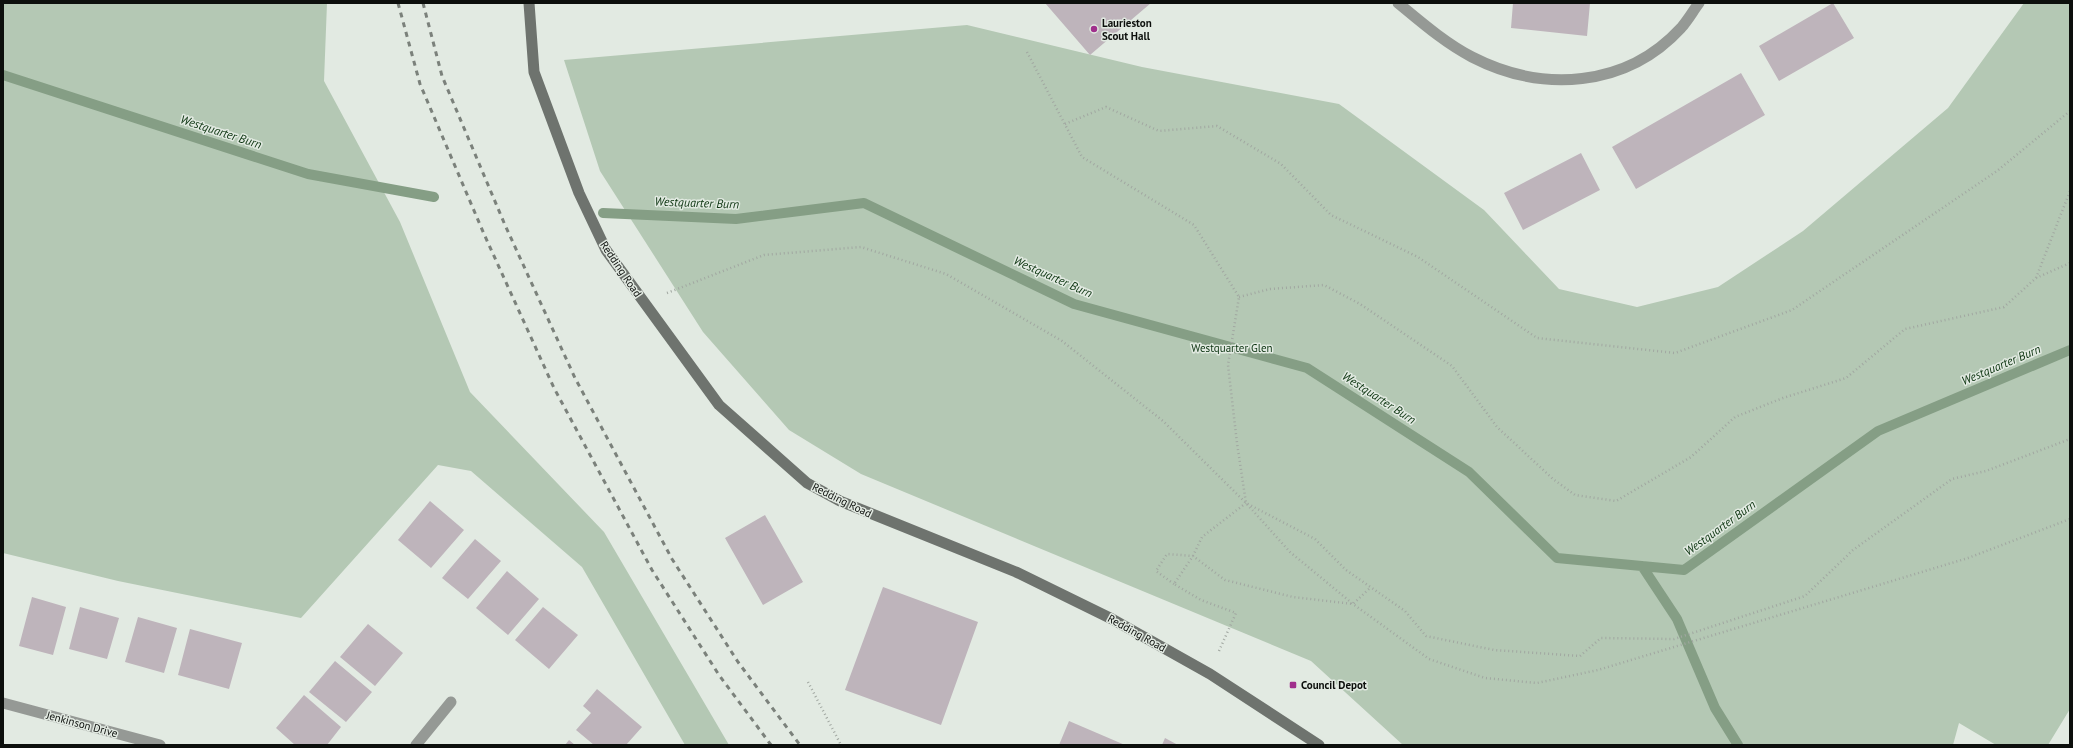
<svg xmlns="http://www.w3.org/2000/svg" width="2073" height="748" viewBox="0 0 2073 748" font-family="'PT Sans',sans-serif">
<rect width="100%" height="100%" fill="#e2eae2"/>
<path fill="#b4c8b4" d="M 3,3 L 327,3 L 324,81 L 400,222 L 470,392 L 604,532 L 729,745 L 685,745 L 582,567 L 471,471 L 438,465 L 301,618 L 118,581 L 3,553 Z
M 2024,3 L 2070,3 L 2070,709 L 2048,745 L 1996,745 L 1959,723 L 1953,745 L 1403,745 L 1311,661 L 861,474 L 789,430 L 703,332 L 600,171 L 564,60 L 967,25 L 1142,67 L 1339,104 L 1484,210 L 1559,289 L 1637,307 L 1718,287 L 1803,231 L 1948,108 Z"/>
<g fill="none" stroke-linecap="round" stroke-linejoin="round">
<path stroke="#859e85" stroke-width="10" d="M 3,75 L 308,174 L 434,197
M 603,213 L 736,219 L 864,203 L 1074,304 L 1307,368 L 1469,472 L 1557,558 L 1684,570 L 1878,431 L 2070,350
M 1642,566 L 1677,619 L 1715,708 L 1738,745"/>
</g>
<path fill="#beb4bb" d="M 1045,3 L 1151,3 L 1090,55 Z
M 1513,3 L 1590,3 L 1587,36 L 1511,28 Z
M 1833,3 L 1854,38 L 1779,81 L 1759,46 Z
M 1741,73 L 1765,115 L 1636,189 L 1612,147 Z
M 1581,153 L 1600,190 L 1523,230 L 1504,193 Z
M 430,501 L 464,530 L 431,568 L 398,540 Z
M 765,515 L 803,582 L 763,605 L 725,538 Z
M 475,539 L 501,561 L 468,599 L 442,578 Z
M 507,571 L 539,599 L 508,635 L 476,608 Z
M 883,587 L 978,622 L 941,725 L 845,690 Z
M 32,597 L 66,607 L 53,655 L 19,646 Z
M 80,607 L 119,618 L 107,659 L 69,649 Z
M 543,607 L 578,635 L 549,669 L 515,640 Z
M 138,617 L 177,628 L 164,673 L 125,662 Z
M 368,624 L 403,653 L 375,686 L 340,657 Z
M 190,629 L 242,643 L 229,689 L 178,675 Z
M 335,661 L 372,692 L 346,722 L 309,692 Z
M 597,689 L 642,727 L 626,745 L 594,745 L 576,730 L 591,713 L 583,706 Z
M 304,695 L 341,727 L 327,745 L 295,745 L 276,728 Z
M 1069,721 L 1125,745 L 1059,745 Z
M 1165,738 L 1178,745 L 1162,745 Z
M 569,740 L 575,745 L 565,745 Z"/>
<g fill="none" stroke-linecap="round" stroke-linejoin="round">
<path stroke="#a1a7a1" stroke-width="2.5" stroke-dasharray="1 3" stroke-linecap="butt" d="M 1027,52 L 1082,157 L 1194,225 L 1239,297 L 1228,365 L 1237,443 L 1246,503 L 1290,552 L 1353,604 L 1429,659 L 1485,678 L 1537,683 L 1598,670 L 1968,558 L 2070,519
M 1065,124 L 1106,107 L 1159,131 L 1217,126 L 1281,164 L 1331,215 L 1418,257 L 1537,338 L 1675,353 L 1792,310 L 1997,171 L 2070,111
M 2036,278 L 2070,191
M 667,293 L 764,255 L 861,247 L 946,274 L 1062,341 L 1163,421 L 1246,503 L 1315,539 L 1346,570 L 1405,611 L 1426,636 L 1494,650 L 1580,656 L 1601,638 L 1674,639 L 1805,596 L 1853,550 L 1952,479 L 1986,471 L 2070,439
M 1239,297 L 1270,289 L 1324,285 L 1360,304 L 1452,366 L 1497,427 L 1553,479 L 1575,495 L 1616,501 L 1691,457 L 1735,417 L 1783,398 L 1846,378 L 1905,329 L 2004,307 L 2036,278 L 2070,263
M 1174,584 L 1156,571 L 1167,554 L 1193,556 L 1225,580 L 1293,597 L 1353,604 L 1371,587
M 1219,651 L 1236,613 L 1201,600 L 1174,584 L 1193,556 L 1202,537 L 1246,503
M 808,682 L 841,745"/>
<path stroke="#959995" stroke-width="11" d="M 1398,3 C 1421,22 1445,43 1472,57 C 1542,93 1626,88 1681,28 C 1688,20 1693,11 1699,3
M 3,703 L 160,745
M 416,745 L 451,702"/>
<path stroke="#6e736e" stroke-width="11" d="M 529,3 L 534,72 L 579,193 L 606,250 L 719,405 L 807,483 L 840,501 L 1016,572 L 1112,619 L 1210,674 L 1319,745"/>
<path stroke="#7b817b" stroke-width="3" stroke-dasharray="5 5" stroke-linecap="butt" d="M 398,3 L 420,84 L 484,234 L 554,388 L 652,570 L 719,675 L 771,745
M 423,3 L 442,76 L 505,225 L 575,378 L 672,559 L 738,662 L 800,745"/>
</g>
<g fill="#a02f8c" stroke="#e2eae2" stroke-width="1.5">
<circle cx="1094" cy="29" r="4"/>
<rect x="1289" y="681" width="8" height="8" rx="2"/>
</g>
<g text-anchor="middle" stroke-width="3" stroke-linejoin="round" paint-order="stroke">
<g font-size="11" font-weight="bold" fill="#0c0f0c" stroke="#e2eae2" text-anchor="start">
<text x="1102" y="27">Laurieston<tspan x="1102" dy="13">Scout Hall</tspan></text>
<text x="1301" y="689">Council Depot</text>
</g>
<g font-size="11" fill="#0c0f0c" stroke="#e2eae2">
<text transform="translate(621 269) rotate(56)" y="4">Redding Road</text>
<text transform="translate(842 500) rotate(26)" y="4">Redding Road</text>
<text transform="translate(1137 633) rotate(29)" y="4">Redding Road</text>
<text transform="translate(82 724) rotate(15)" y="4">Jenkinson Drive</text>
</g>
<g font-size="11" fill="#0a320f" stroke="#e2eae2">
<text x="1232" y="352">Westquarter Glen</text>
</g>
<g font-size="12" font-style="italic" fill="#0c3410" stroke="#e2eae2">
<text transform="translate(221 132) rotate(18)" y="4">Westquarter Burn</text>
<text transform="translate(697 203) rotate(2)" y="4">Westquarter Burn</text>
<text transform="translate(1053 277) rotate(24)" y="4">Westquarter Burn</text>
<text transform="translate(2001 365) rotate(-23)" y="4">Westquarter Burn</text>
<text transform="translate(1379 398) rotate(33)" y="4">Westquarter Burn</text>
<text transform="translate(1720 528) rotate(-36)" y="4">Westquarter Burn</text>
</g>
</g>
<rect width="2073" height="748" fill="none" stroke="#0c0f0c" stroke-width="8"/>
</svg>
